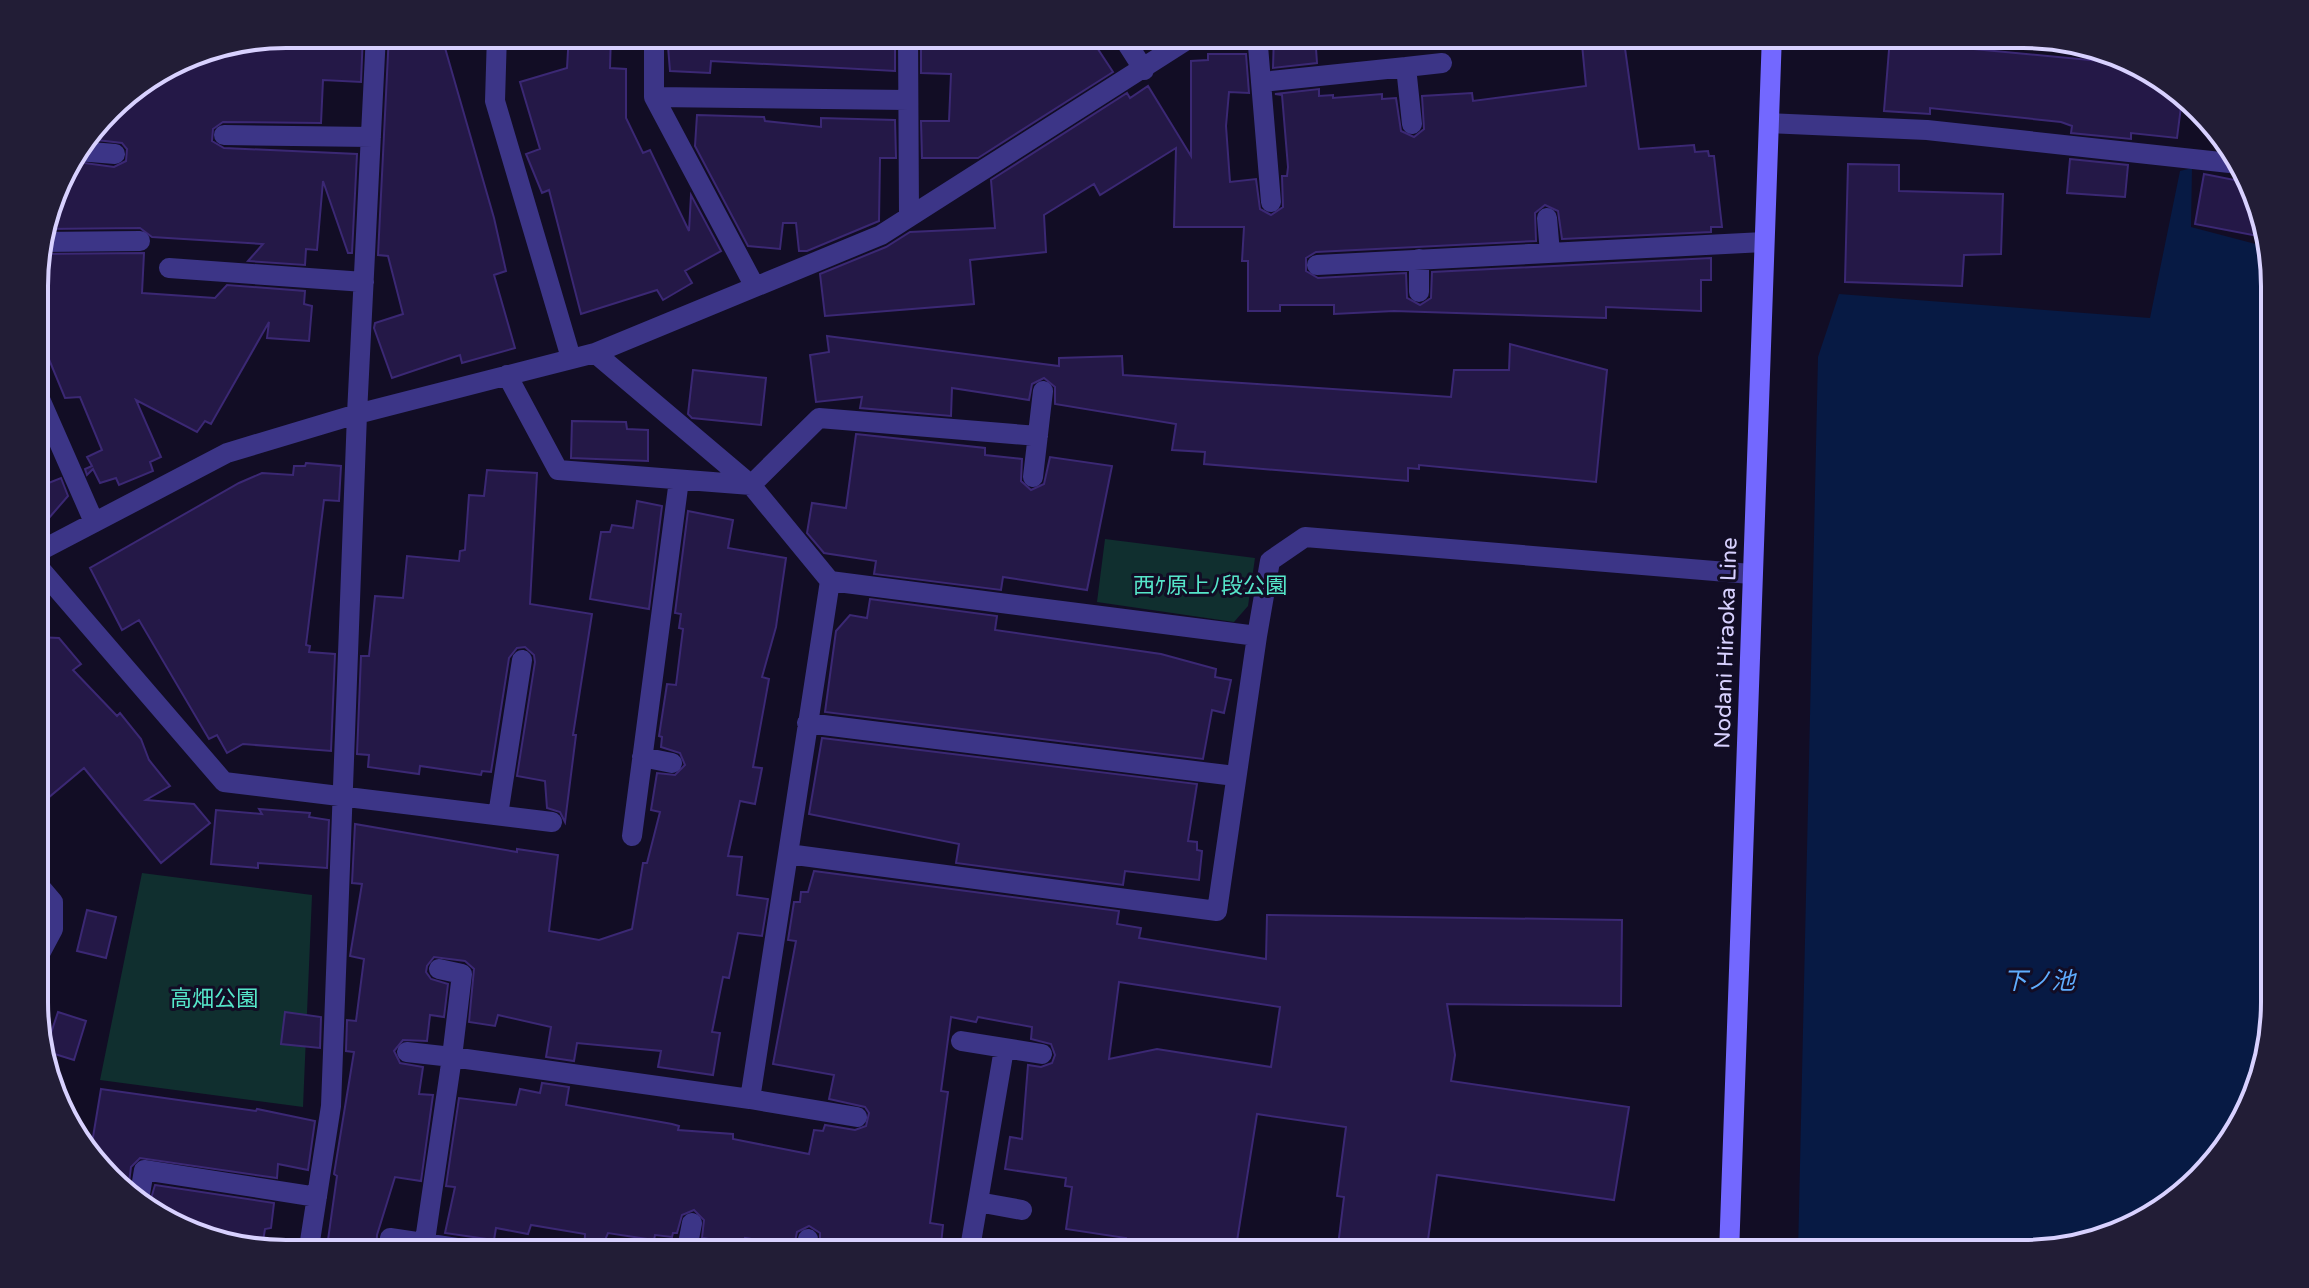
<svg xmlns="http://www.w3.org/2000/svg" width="2309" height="1288" viewBox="0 0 2309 1288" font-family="'Varela Round','Noto Sans JP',sans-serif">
<rect width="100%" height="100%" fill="#120d25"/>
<path fill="#102f2f" d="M 1105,539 L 1255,558 L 1248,606 L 1234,622 L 1097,602 Z
M 142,873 L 312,895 L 303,1107 L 100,1080 Z"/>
<path fill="#071a44" d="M 2192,168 L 2191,227 L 2267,247 L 2274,269 L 2274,1018 L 2241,1127 L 2162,1212 L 2039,1253 L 1798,1254 L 1818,357 L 1839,294 L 2150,318 L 2180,171 Z"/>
<path fill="#241847" stroke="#3b2874" stroke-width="2" fill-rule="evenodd" d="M 286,34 L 363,34 L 361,82 L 323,80 L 321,123 L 223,122 L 213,129 L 212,141 L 224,148 L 357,154 L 352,253 L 348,253 L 323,181 L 317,250 L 306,249 L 305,265 L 248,261 L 263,244 L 152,237 L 140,228 L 44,229 L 60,174 L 70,161 L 114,167 L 126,161 L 127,149 L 122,143 L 88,139 L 120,96 L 190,53 Z
M 389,34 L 441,34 L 494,218 L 506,271 L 494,275 L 515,348 L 462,363 L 460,355 L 392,378 L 374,328 L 375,323 L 403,314 L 388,256 L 378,255 Z
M 569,34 L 611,34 L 610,68 L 626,69 L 626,118 L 643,153 L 650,150 L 689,231 L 691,195 L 721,251 L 685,271 L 692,283 L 663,300 L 657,290 L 581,314 L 549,190 L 542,193 L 526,154 L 540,149 L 520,82 L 567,68 Z
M 667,34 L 887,34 L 887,41 L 895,41 L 895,71 L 711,61 L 710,73 L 670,71 Z
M 950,34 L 1088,34 L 1113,72 L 978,158 L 922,158 L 921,121 L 949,121 L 951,74 L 921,73 L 921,40 L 949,39 Z
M 1274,34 L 1315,34 L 1317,63 L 1273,68 Z
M 1581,34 L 1623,34 L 1639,149 L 1694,145 L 1695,152 L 1708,151 L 1709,156 L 1714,156 L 1722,227 L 1711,227 L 1711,232 L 1562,239 L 1558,211 L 1545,205 L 1535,213 L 1536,241 L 1316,252 L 1306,258 L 1306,271 L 1318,278 L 1406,273 L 1407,298 L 1420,305 L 1431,298 L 1432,272 L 1711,258 L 1711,280 L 1701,280 L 1701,311 L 1606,307 L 1606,318 L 1394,311 L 1334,314 L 1334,305 L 1280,305 L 1280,311 L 1248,311 L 1248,261 L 1242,261 L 1244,227 L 1174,227 L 1176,148 L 1100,195 L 1094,184 L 1044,215 L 1046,252 L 970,260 L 974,304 L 825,316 L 820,274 L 886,247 L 910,232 L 995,228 L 991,180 L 1127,93 L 1130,98 L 1148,86 L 1191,156 L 1191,61 L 1208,60 L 1208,54 L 1246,54 L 1249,93 L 1229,92 L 1226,126 L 1230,182 L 1256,179 L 1260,209 L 1271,215 L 1283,207 L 1282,176 L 1287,176 L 1288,167 L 1282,95 L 1275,94 L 1319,89 L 1319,96 L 1333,95 L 1333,98 L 1382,94 L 1382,99 L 1396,98 L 1401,131 L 1414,137 L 1424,129 L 1422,96 L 1472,93 L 1473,101 L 1586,86 Z
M 1890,38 L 1932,39 L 1932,45 L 2110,62 L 2111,58 L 2148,68 L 2182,99 L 2177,138 L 2131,133 L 2131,139 L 2071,133 L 2072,126 L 2061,122 L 1930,108 L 1930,114 L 1884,111 Z
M 697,115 L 764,117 L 765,121 L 821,127 L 821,118 L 895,120 L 896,158 L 880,158 L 879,221 L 807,251 L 799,251 L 796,223 L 783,223 L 780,249 L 748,246 L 695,146 Z
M 2070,159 L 2128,165 L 2125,197 L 2067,193 Z
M 1848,164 L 1899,165 L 1899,191 L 2003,194 L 2001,254 L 1964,255 L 1962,286 L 1845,282 Z
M 2204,174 L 2245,182 L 2263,237 L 2195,224 Z
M 144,253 L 142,293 L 215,298 L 227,285 L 305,291 L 304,304 L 312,306 L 309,341 L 267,338 L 269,322 L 211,424 L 205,421 L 197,432 L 136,400 L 161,457 L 150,462 L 153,471 L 119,485 L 116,478 L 100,483 L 93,469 L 87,475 L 85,469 L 92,466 L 87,457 L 102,450 L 80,397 L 65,398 L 36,328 L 36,254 Z
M 827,336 L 1059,366 L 1059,358 L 1122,356 L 1123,375 L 1451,397 L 1454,370 L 1509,370 L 1510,344 L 1607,370 L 1596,482 L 1419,465 L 1419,469 L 1408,468 L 1408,481 L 1204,464 L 1205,452 L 1172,450 L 1176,424 L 1055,404 L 1055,387 L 1044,378 L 1032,384 L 1029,400 L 952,388 L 951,416 L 860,408 L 862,397 L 816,402 L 810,355 L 829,352 Z
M 693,370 L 766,378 L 761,425 L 692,418 L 688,414 Z
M 572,421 L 626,422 L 627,429 L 648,430 L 648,461 L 571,458 Z
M 856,434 L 985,448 L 985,455 L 1022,459 L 1021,481 L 1031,490 L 1044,484 L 1050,457 L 1112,466 L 1087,590 L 1003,577 L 1001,590 L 874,574 L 876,561 L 824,553 L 807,533 L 812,503 L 846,508 Z
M 306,463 L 341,466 L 339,501 L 324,500 L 306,645 L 310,646 L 309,652 L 335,654 L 331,751 L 243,744 L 227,753 L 217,735 L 209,739 L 139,620 L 122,630 L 90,568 L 239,483 L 262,473 L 293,475 L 294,466 L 305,466 Z
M 487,470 L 537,473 L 530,604 L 592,614 L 573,735 L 576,735 L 565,822 L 560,812 L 547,808 L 545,781 L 517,776 L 535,662 L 534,655 L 525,647 L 517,648 L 509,658 L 491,772 L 482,771 L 481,775 L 420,766 L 419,774 L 368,767 L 369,755 L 357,754 L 361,656 L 369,656 L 375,596 L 403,598 L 407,556 L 459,561 L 460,551 L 465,550 L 469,495 L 484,496 Z
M 61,478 L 68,496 L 36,533 L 36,488 Z
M 637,501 L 662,506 L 649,609 L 590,599 L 601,532 L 610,532 L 612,525 L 633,528 Z
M 688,511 L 733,520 L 728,548 L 786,558 L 776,627 L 762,677 L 769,679 L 753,767 L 762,768 L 755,804 L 740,801 L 728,856 L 742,857 L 737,895 L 768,899 L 762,936 L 738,933 L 729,978 L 723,977 L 712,1032 L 720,1033 L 713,1075 L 658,1067 L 661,1051 L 577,1043 L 574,1061 L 546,1057 L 551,1027 L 498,1015 L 495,1026 L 469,1022 L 474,969 L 465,961 L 434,957 L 427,966 L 426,972 L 431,979 L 448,984 L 444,1017 L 430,1015 L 427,1041 L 403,1040 L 394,1051 L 400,1063 L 423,1067 L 419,1094 L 433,1095 L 421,1181 L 395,1177 L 377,1235 L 376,1254 L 326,1254 L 337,1176 L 334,1174 L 354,1052 L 346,1051 L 347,1020 L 356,1021 L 364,959 L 350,956 L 362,884 L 352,883 L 355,824 L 517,852 L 517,849 L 558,855 L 549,931 L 599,940 L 632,929 L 643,863 L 647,863 L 660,812 L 651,810 L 657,773 L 675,775 L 685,765 L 680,753 L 661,747 L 662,737 L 659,736 L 667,684 L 676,685 L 683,629 L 679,628 L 681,614 L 675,613 Z
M 870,599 L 997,616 L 995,630 L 1161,654 L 1216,669 L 1215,677 L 1231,680 L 1224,713 L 1212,710 L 1203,759 L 825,712 L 836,631 L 850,615 L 867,618 Z
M 36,637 L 59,638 L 81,664 L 73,670 L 117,716 L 120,713 L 141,739 L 149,760 L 170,786 L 146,800 L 194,804 L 210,823 L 161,863 L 84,768 L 36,808 Z
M 822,738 L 1197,784 L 1188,841 L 1197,842 L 1197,850 L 1202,851 L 1199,880 L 1125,871 L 1123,885 L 956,863 L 959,844 L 809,814 Z
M 259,809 L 310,813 L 309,817 L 329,820 L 327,868 L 258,863 L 258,868 L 211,864 L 216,810 L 262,814 Z
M 814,871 L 1119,911 L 1117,924 L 1141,928 L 1139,938 L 1266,959 L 1267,915 L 1622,920 L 1621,1006 L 1447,1004 L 1455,1055 L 1451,1081 L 1629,1107 L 1614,1200 L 1437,1175 L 1426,1254 L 1337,1254 L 1344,1197 L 1337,1196 L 1346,1127 L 1257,1114 L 1235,1254 L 1123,1254 L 1126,1238 L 1066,1229 L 1072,1187 L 1065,1186 L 1066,1178 L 1005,1169 L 1010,1137 L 1022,1139 L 1028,1065 L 1041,1067 L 1052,1063 L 1055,1055 L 1051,1044 L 1031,1039 L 1032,1027 L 978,1017 L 976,1022 L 951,1017 L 941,1091 L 948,1092 L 930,1223 L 943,1225 L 940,1254 L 832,1254 L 820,1250 L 820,1233 L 809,1226 L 797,1232 L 794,1246 L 745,1238 L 744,1244 L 702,1238 L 704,1220 L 694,1210 L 682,1215 L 677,1233 L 673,1233 L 672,1237 L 655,1235 L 654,1240 L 608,1233 L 599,1254 L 584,1254 L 585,1234 L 531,1225 L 528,1234 L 496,1228 L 494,1240 L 445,1233 L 455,1187 L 446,1186 L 459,1098 L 516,1105 L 520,1089 L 540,1093 L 542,1083 L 569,1087 L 566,1105 L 672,1124 L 679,1126 L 678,1130 L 733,1134 L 733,1139 L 809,1154 L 814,1130 L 823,1131 L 825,1125 L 855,1130 L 866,1126 L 869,1113 L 865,1107 L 829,1099 L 834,1075 L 773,1064 L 796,941 L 788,940 L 794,902 L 800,902 L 801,892 L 808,892 ZM 1119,982 L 1280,1007 L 1271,1067 L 1157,1049 L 1109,1059 Z
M 87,910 L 116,917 L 106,958 L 77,951 Z
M 58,1012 L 86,1021 L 74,1060 L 45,1051 Z
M 285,1012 L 321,1017 L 320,1048 L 281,1044 Z
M 101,1089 L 256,1111 L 257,1109 L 315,1121 L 308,1170 L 278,1164 L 277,1178 L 140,1158 L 131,1167 L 128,1190 L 90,1155 Z
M 155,1185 L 274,1203 L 271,1228 L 265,1229 L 262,1247 L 161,1220 L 148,1209 Z"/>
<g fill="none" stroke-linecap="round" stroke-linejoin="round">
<path stroke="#3c3587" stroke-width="20" d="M 497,34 L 495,101 L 571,358
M 654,34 L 654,97 L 754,285
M 908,34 L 909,216
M 1121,34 L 1144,70
M 1257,34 L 1271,202
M 1406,67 L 1442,63
M 1262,82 L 1406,67 L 1412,124
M 654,97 L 907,100
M 1769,123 L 1927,130 L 2239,164
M 224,135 L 371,137
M 78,151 L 115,154
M 1547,218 L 1550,253
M 40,242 L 140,241
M 1419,259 L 1419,292
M 1317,265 L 1764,242
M 169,268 L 364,282
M 595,353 L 751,485 L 830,581 L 1257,636 L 1217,911 L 788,854 L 830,581
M 507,375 L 558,470 L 751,485 L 819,418 L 1038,436
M 36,390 L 94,522
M 1033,477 L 1043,391
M 36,553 L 227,453 L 357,414 L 595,353 L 881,235 L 1196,34
M 36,564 L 224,782 L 552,822
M 1257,636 L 1270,561 L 1305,537 L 1751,574
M 807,723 L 1235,776
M 642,757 L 672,763
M 498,815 L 522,660
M 632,836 L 679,480
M 36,882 L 53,902 L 53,929 L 36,961
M 961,1041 L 1042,1054
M 407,1052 L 452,1057 L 462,974 L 439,969
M 750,1099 L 857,1117
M 139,1200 L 144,1170 L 317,1197
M 978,1202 L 1022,1210
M 390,1238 L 497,1254
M 308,1254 L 331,1106 L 357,414 L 376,34
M 423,1254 L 452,1057 L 750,1099 L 788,854
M 686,1254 L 692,1223
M 806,1254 L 808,1239
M 969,1254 L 1004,1049"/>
<path stroke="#7368ff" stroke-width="20" d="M 1729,1254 L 1772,34"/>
</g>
<g text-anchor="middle" stroke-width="6" stroke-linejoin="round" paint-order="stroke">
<g font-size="22" fill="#55e6c9" stroke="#120d25">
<text x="1210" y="593">西ｹ原上ﾉ段公園</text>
<text x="214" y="1006">高畑公園</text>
</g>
<g font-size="22" fill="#d8d1ff" stroke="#120d25">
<text transform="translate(1725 643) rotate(-88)" y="8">Nodani Hiraoka Line</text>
</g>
<g font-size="24" font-style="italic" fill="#5fadff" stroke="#120d25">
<text x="2039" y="989">下ノ池</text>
</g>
</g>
<path d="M0 0H2309V1288H0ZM286 48H2023A238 238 0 0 1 2261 286V1002A238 238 0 0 1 2023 1240H286A238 238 0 0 1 48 1002V286A238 238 0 0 1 286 48Z" fill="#221d36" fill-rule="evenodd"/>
<path fill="none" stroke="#d8d1ff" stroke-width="4" d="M286 48H2023A238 238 0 0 1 2261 286V1002A238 238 0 0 1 2023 1240H286A238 238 0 0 1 48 1002V286A238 238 0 0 1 286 48Z"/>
</svg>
